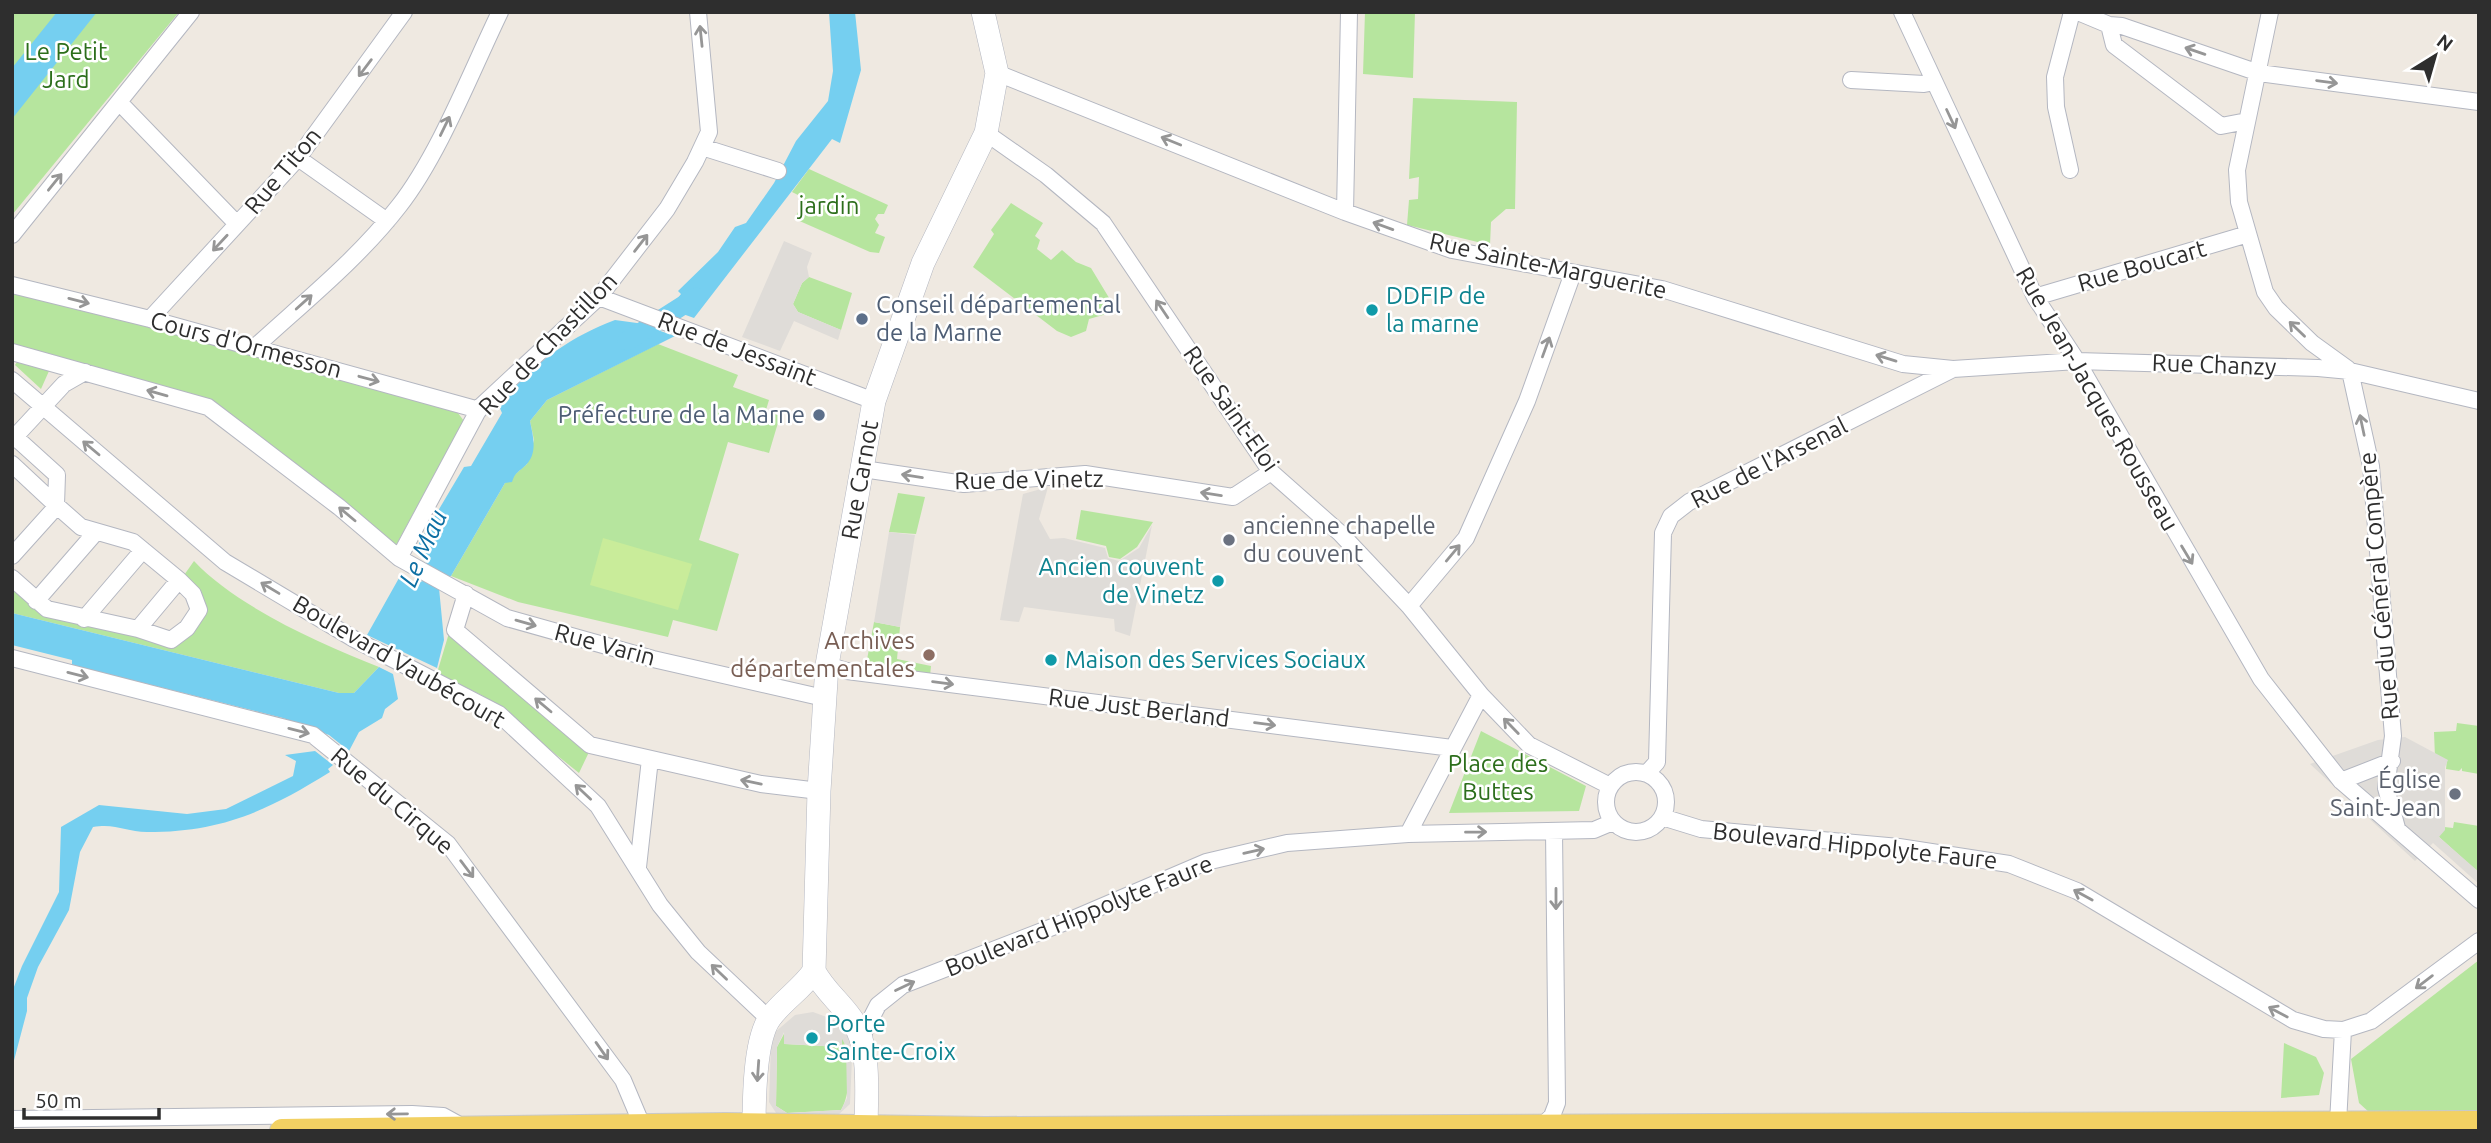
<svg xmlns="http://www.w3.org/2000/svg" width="2491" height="1143" viewBox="0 0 2491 1143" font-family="Ubuntu,sans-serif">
<rect width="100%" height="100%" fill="#efe9e1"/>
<path fill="#b6e59e" d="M 12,12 L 179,12 L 12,215 Z
M 1365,12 L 1415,12 L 1413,78 L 1363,74 Z
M 1413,98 L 1517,102 L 1515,209 L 1506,209 L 1491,222 L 1490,245 L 1407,225 L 1409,200 L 1418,199 L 1419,177 L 1409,179 Z
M 809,169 L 888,205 L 884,214 L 878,214 L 875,219 L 879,225 L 875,233 L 885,237 L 879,253 L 870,252 L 795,219 L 804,198 L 792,192 Z
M 1011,203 L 1043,223 L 1035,236 L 1040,240 L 1037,249 L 1051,260 L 1062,250 L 1076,262 L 1091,268 L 1117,311 L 1089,319 L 1086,331 L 1071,337 L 1057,331 L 973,267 L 994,234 L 991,230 Z
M 809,277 L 852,293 L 841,330 L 798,312 L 793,304 L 802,283 Z
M 12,290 L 455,409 L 464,421 L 395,547 L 208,407 L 12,352 Z
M 658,344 L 738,375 L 733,387 L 769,400 L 766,410 L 780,416 L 769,453 L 728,442 L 699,540 L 739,554 L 717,631 L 673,620 L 668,637 L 518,602 L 451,576 L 505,483 L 527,464 L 534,440 L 530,421 L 547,400 Z
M 17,362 L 49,371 L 41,389 L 15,365 Z
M 898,493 L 925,497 L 916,534 L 889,532 Z
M 1081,510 L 1153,522 L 1137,547 L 1120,559 L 1109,557 L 1106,546 L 1076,539 Z
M 194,561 C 237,607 321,644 379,667 L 354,693 L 339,693 L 12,613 L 12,583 L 23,593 L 171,644 L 203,609 L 182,578 Z
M 874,622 L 900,627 L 897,659 L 931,666 L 930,676 L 866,665 Z
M 449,633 L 589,752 L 579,773 L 483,696 L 437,673 Z
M 2457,723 L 2479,726 L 2479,774 L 2462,771 L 2462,768 L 2459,771 L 2446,769 L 2447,760 L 2435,757 L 2434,732 L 2456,731 Z
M 1481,731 L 1586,786 L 1579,811 L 1449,813 Z
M 2454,822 L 2479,826 L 2479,873 L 2438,836 L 2436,826 L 2453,828 Z
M 2479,960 L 2479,1112 L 2370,1113 L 2359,1103 L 2351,1059 Z
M 785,1032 L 785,1044 L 841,1047 L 842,1036 C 850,1055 852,1092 841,1110 L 787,1113 L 776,1106 L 777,1047 Z
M 2284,1043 L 2316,1057 L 2324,1073 L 2319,1095 L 2281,1098 Z"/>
<path fill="#c9ec9a" d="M 603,538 L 692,564 L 678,610 L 590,585 Z"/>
<path fill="#dfdcd8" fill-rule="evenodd" d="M 784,241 L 812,253 L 807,267 L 809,277 L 802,283 L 793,304 L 798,312 L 841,330 L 838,340 L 794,321 L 780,351 L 742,337 Z
M 1048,487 L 1039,519 L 1050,539 L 1064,538 L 1105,548 L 1108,558 L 1119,561 L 1139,548 L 1152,525 L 1130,636 L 1115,631 L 1114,619 L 1024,607 L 1019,622 L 1000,620 L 1023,494 Z
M 889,532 L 915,535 L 900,627 L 874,622 Z
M 2405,737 L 2448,760 L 2445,767 L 2445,830 L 2439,837 L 2479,872 L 2479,884 L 2433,843 L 2415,861 L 2310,764 L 2378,740 Z
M 813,1012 L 832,1019 L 848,1035 L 852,1058 L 850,1104 L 837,1116 L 778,1116 L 769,1102 L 771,1044 L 774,1033 L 795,1015 ZM 784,1032 L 784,1044 L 842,1047 L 842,1039 L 846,1046 L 847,1098 L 841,1110 L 787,1113 L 776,1106 L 777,1047 Z"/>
<path fill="#75cff0" d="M 57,12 L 97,12 L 12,119 L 12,68 Z
M 829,12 L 855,12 L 861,70 L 840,143 L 832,139 L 694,318 L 669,309 L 681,294 L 678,291 L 718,252 L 735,227 L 746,223 L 774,183 L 796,141 L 828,101 L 833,71 Z
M 615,320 L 637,323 L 675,336 L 547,400 L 530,421 C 533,436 538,453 526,465 C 519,472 515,472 512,482 L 505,483 L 451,576 C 434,579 419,557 419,543 L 464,467 L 471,466 L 502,413 L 499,406 C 528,367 569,337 615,320 Z
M 399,578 L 418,583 L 425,580 L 439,588 L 444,640 L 437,668 L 367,635 Z
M 12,613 L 339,693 L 354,693 L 379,667 L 393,674 L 398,699 L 385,709 L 382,718 L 359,732 L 349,751 L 329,735 L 283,718 L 72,665 L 72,660 L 12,645 Z
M 315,751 L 333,765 L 328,769 L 330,772 C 267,811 222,832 147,832 C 126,832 116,823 93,827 L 80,852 L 69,910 L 38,967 L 27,998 L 27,1011 L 12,1068 L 12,992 L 22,966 L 59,892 L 61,827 L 99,805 L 187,814 L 226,809 L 293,776 L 296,761 L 285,755 Z"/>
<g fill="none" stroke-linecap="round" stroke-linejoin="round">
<path stroke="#75cff0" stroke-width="19" d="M 627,341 L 696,297"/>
<g stroke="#b4b7c1" stroke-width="18">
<path id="minor" d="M 1902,12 L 2035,297 L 2077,361 L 2261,679 L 2341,781 L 2479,900
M 2078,12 L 2109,25
M 2270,12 L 2237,170 L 2239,202 L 2265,292 L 2276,308 L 2312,343 L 2348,369
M 997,73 L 1345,212 L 1452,250 L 1662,289 L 1903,364 L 1953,369 L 2077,361 L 2318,368 L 2350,371 L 2479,401
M 1851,80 L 1924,84 L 1934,82
M 119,102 L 237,224
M 2247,121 L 2221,126 L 2114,45 L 2109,25 L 2122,26 L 2259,73 L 2479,102
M 986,133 L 1046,175 L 1103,223 L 1271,472 L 1340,533 L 1409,606 L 1481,695 L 1529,745 L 1610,786
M 702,147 L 778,171
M 298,158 L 387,221
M 2070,170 L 2056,107 L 2055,77 L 2072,12
M 1345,212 L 1349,12
M 12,235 L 191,12
M 12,285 L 150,319 L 479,410
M 599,297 L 874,401
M 2035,297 L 2248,234
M 150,319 L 298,158 L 404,12
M 254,348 C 304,302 358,259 399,206 C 439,155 471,72 500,12
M 12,352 L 208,407 L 339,507 L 399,558 L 507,618 L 653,659 L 824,698
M 2350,371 L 2371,466 L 2393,736 L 2386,788 L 2397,828
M 12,380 L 225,562 L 354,639 L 499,714 L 598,806 L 660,905 L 698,952 L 769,1019
M 12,440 L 64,384 L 85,372
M 12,464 L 56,505
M 863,469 L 964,484 L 1085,474 L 1233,497 L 1271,472
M 12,556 L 57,506
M 399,558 L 480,407 L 599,297 L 667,209 L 695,162 L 709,132 L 698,12
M 12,578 L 47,609 L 138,629 L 179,580 L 133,542 L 81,527 L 56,505 L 57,475 L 15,437
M 466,594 L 455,630 L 590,745 L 761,784 L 819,791
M 36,601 L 96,532
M 1409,606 L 1466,538 L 1527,401 L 1573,273
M 84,619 L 143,550
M 138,629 L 171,640 L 187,628 L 199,610 L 193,594 L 179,580
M 12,658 L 313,735 L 448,844 L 623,1080 L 642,1125
M 827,665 L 847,671 L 1452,748
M1606 802a30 30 0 1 1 60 0a30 30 0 1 1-60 0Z
M 1647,773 L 1657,762 L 1663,533 L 1671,516 L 1689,502 L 1953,369
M 2341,781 L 2392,761
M 1662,817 L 1701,829 L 1899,847 L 2009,864 L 2077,891 L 2293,1020 L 2324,1029 L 2343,1030
M 1408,834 L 1481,695
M 638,867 L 650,759
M 862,1036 L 878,1005 L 903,985 L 1068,921 L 1206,862 L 1287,843 L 1408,834 L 1594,830 L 1613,822
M 12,1119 L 412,1114 L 443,1116 L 463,1127
M 2338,1123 L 2343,1030 L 2371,1021 L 2479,941
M 1541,1127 L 1552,1116 L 1557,1103 L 1554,831"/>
</g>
<g stroke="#b4b7c1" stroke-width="24">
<path id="secondary" d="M 754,1131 C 754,1103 754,1040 770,1018 C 782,1001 802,989 814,971
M 866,1131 C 866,1096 872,1047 851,1018 C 839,1001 824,990 814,971 L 819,791 L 827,665 L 874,401 L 923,263 L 986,133 L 997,73 L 983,12"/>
</g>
<g stroke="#c9c9c9" stroke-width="26">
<path id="primary" d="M 282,1131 L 725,1125 L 985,1129 L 2479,1123"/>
</g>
<use href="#minor" stroke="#fff" stroke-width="16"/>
<use href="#secondary" stroke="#fff" stroke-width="23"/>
<use href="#primary" stroke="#f2d163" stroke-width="24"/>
</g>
<defs><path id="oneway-shaft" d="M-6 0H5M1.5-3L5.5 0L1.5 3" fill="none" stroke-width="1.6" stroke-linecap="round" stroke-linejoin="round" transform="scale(1.75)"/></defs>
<g stroke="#969696">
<use href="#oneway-shaft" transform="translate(701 36) rotate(-96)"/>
<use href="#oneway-shaft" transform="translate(2195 51) rotate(-161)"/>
<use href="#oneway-shaft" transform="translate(365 68) rotate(127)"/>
<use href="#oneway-shaft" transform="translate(2327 82) rotate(8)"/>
<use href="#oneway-shaft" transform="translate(1951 119) rotate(65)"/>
<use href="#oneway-shaft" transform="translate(445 126) rotate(-64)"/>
<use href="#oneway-shaft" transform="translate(1171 141) rotate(-158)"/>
<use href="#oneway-shaft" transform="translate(55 182) rotate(-51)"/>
<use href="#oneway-shaft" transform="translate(1383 226) rotate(-160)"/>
<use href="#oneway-shaft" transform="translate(220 243) rotate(133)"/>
<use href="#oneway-shaft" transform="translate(641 243) rotate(-52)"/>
<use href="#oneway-shaft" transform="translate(79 301) rotate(14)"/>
<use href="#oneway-shaft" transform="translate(304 302) rotate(-42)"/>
<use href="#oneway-shaft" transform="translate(1162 309) rotate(-124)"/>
<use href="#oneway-shaft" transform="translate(2297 329) rotate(-136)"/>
<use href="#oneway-shaft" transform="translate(1546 347) rotate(-70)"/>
<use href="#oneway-shaft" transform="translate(1886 358) rotate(-163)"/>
<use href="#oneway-shaft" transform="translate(369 379) rotate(15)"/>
<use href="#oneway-shaft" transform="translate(157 393) rotate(-164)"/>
<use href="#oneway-shaft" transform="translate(2362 425) rotate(-102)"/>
<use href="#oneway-shaft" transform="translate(91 448) rotate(-140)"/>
<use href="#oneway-shaft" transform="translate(912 476) rotate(-171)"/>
<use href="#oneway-shaft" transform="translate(1211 494) rotate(-171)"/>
<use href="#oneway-shaft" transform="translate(347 514) rotate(-140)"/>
<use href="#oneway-shaft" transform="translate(1453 553) rotate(-50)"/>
<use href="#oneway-shaft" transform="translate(2187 555) rotate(59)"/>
<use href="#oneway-shaft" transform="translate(270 588) rotate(-149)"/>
<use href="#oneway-shaft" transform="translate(526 623) rotate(16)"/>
<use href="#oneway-shaft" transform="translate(78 675) rotate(14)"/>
<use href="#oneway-shaft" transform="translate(943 683) rotate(7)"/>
<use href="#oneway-shaft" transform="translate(543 705) rotate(-140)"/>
<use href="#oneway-shaft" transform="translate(1265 724) rotate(7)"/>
<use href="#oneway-shaft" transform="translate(1511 726) rotate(-134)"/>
<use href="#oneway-shaft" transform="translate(299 731) rotate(14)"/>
<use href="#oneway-shaft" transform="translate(751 782) rotate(-168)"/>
<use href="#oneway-shaft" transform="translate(583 792) rotate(-137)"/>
<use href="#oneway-shaft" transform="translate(1476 832) rotate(-1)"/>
<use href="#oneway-shaft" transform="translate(1254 851) rotate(-13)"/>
<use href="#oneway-shaft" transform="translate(467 869) rotate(53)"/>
<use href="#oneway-shaft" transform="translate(2083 895) rotate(-151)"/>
<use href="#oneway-shaft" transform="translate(1556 899) rotate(90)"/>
<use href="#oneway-shaft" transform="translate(719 972) rotate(-136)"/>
<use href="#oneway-shaft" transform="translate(2424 982) rotate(143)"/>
<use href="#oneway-shaft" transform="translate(905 986) rotate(-25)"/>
<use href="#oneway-shaft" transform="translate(2278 1012) rotate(-152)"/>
<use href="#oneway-shaft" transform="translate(602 1051) rotate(55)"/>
<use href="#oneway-shaft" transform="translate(758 1071) rotate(94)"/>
<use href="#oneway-shaft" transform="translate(397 1114) rotate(179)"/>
</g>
<g fill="#0f9aa8" stroke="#fff" stroke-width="2.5">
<circle cx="1372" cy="310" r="7"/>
<circle cx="1218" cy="581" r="7"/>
<circle cx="1051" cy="660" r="7"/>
<circle cx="812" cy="1038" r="7"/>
</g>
<g fill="#5c6f8a" stroke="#fff" stroke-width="2.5">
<circle cx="862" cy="319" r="7"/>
<circle cx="819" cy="415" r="7"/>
</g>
<g fill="#6b7280" stroke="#fff" stroke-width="2.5">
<circle cx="1229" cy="540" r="7"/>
<circle cx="2455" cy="794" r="7"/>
</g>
<circle fill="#8d6e63" stroke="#fff" stroke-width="2.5" cx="929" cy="655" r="7"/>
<g text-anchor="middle" stroke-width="5" stroke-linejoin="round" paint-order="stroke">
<g font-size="24" fill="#2c6e1b" stroke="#fff">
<text x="66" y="60">Le Petit<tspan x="66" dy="28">Jard</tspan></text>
<text x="829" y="214">jardin</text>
<text x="1498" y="772">Place des<tspan x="1498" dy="28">Buttes</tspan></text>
</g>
<g font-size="24" fill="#2e2e2e" stroke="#fff">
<text transform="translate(283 171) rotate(-50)" y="8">Rue Titon</text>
<text transform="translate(1548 266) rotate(12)" y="8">Rue Sainte-Marguerite</text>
<text transform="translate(2142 266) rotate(-16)" y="8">Rue Boucart</text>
<text transform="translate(548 344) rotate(-46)" y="8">Rue de Chastillon</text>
<text transform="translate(246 345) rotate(15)" y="8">Cours d'Ormesson</text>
<text transform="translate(737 349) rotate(21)" y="8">Rue de Jessaint</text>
<text transform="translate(2214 365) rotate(2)" y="8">Rue Chanzy</text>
<text transform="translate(2097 399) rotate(60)" y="8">Rue Jean-Jacques Rousseau</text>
<text transform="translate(1231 409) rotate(55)" y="8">Rue Saint-Eloi</text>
<text transform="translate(1769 463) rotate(-27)" y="8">Rue de l'Arsenal</text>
<text transform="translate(860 480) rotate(-80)" y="8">Rue Carnot</text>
<text transform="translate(1029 480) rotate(-1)" y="8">Rue de Vinetz</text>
<text transform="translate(2379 586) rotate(-95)" y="8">Rue du Général Compère</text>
<text transform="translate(605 645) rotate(15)" y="8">Rue Varin</text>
<text transform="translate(399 662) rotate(30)" y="8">Boulevard Vaubécourt</text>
<text transform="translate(1139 708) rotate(7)" y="8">Rue Just Berland</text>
<text transform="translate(392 801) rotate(40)" y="8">Rue du Cirque</text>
<text transform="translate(1855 846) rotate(6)" y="8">Boulevard Hippolyte Faure</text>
<text transform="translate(1079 916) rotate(-22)" y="8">Boulevard Hippolyte Faure</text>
</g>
<g font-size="24" fill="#0d838f" stroke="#fff" text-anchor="start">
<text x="1386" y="304">DDFIP de<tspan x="1386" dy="28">la marne</tspan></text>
<text x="1204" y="575" text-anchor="end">Ancien couvent<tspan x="1204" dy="28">de Vinetz</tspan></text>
<text x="1065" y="668">Maison des Services Sociaux</text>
<text x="826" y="1032">Porte<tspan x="826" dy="28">Sainte-Croix</tspan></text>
</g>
<g font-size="24" fill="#4e5e75" stroke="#fff" text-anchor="start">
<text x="876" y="313">Conseil départemental<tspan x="876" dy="28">de la Marne</tspan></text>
<text x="805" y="423" text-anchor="end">Préfecture de la Marne</text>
</g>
<g font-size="24" fill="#5b616d" stroke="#fff" text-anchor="start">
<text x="1243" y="534">ancienne chapelle<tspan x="1243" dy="28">du couvent</tspan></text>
<text x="2441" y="788" text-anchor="end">Église<tspan x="2441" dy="28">Saint-Jean</tspan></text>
</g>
<g font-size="24" fill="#785e54" stroke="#fff" text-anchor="end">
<text x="915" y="649">Archives<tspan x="915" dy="28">départementales</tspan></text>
</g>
<g font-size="26" font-style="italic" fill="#0d6fa3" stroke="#fff">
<text transform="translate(423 548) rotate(-66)" y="9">Le Mau</text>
</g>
</g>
<rect width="2491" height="1143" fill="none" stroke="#2e2e2e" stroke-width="28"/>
<g transform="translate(2435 56) rotate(37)" stroke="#ffffff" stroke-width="5" paint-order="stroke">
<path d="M0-5L12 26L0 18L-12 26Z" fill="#2e2e2e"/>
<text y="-10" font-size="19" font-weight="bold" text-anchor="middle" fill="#2e2e2e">N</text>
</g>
<path d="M24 1108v10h135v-10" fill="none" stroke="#2e2e2e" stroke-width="3.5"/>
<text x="35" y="1108" font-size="21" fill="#2e2e2e" stroke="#ffffff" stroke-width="5" paint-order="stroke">50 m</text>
</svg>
